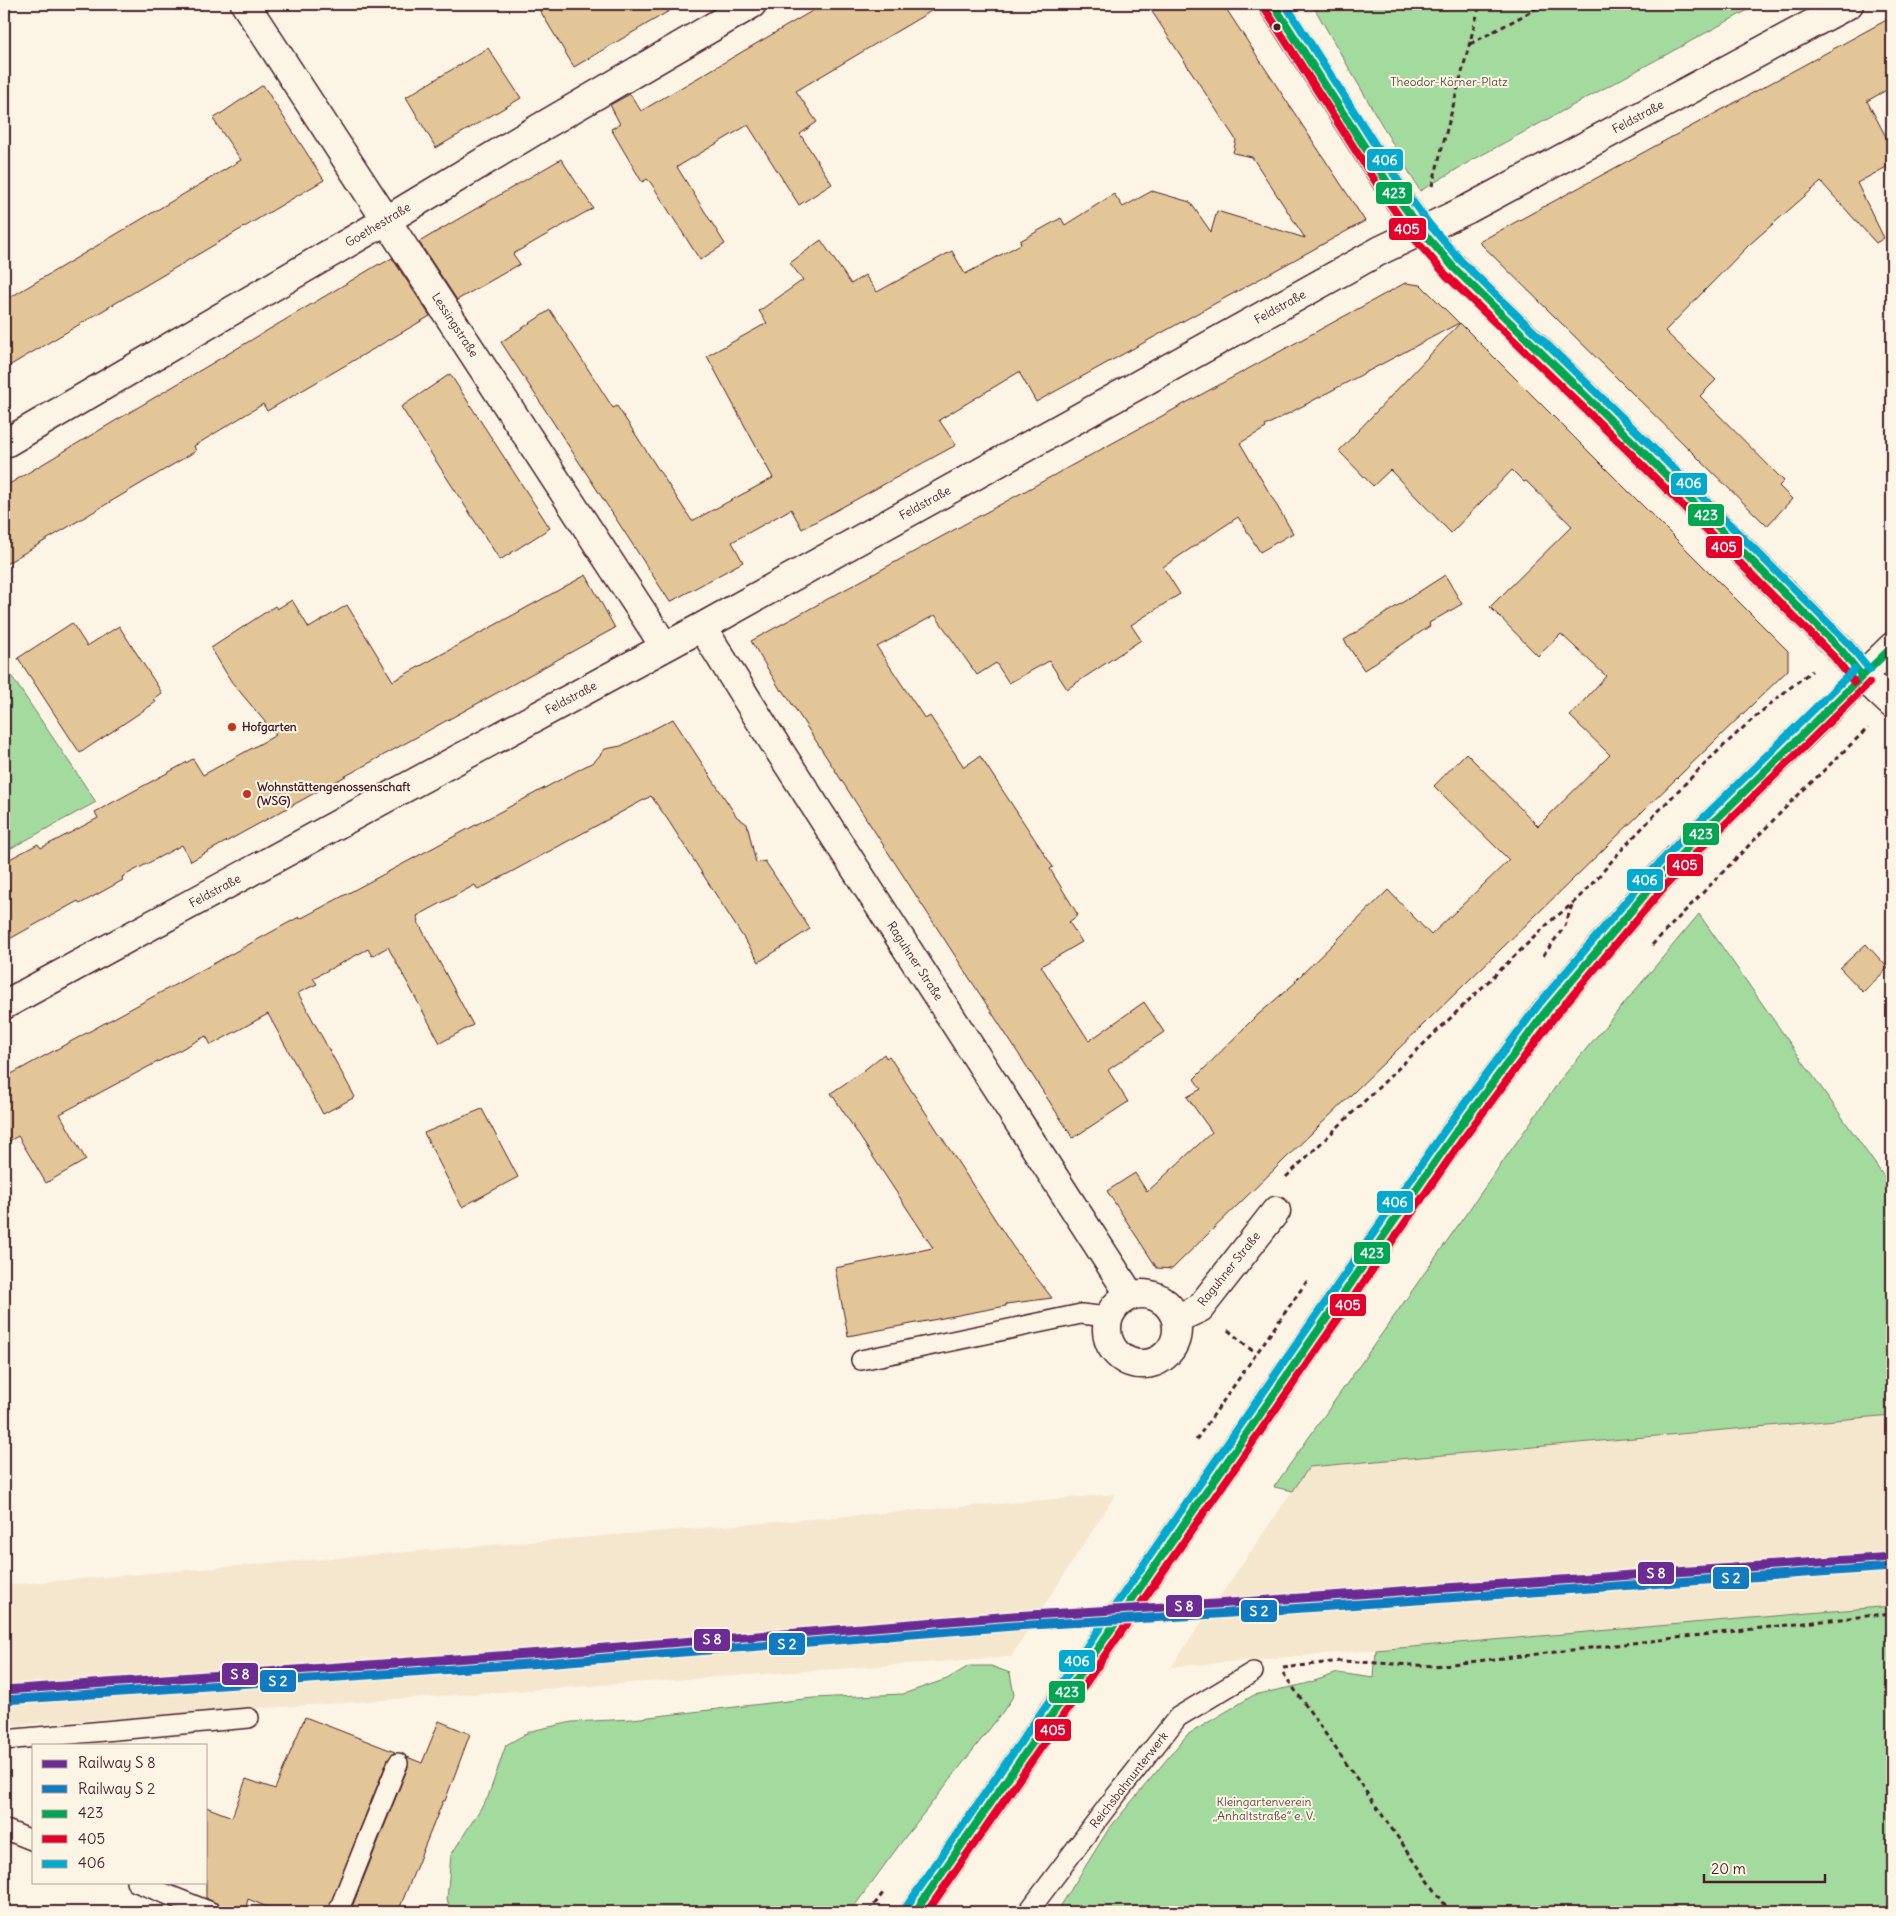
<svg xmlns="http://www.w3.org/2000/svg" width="1896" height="1916" viewBox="0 0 1896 1916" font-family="Delius,sans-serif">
<rect width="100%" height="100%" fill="#fcf5e5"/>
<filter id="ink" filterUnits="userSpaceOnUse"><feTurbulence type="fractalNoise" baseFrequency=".02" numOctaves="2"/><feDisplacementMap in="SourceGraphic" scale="10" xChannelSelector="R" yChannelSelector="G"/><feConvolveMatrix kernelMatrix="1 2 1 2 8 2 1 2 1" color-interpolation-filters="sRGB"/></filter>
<g filter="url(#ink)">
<path fill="#f4e7ce" d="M 1892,1415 L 1892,1606 L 1171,1667 L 1309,1467 Z
M 1116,1494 L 1011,1657 L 4,1726 L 4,1585 Z"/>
<path fill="#a3da9e" stroke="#767c64" d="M 1312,4 L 1759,4 L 1469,162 L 1420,191 Z
M 4,665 L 96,802 L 4,852 Z
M 1699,914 L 1892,1188 L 1892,1415 L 1309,1467 L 1293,1491 L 1274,1487 L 1561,1079 Z
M 1892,1606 L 1892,1912 L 1057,1912 L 1108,1830 L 1187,1735 L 1254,1695 L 1305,1684 L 1338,1673 L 1374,1678 L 1376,1650 Z
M 969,1666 L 991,1666 L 1010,1673 L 1014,1695 L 1002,1713 L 906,1836 L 850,1912 L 451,1912 L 447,1899 L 451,1855 L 488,1797 L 506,1745 L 531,1731 L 572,1722 L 632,1719 L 813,1698 L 903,1694 L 947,1679 Z"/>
<path fill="#e3c697" stroke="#4a1f2b" d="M 536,4 L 681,4 L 574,67 Z
M 824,4 L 943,4 L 796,91 L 817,122 L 800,134 L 832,184 L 799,205 L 748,125 L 677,167 L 725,244 L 700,260 L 651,183 L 647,179 L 642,182 L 611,129 L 620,124 L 610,105 L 630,94 L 641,111 Z
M 1147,4 L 1223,4 L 1365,221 L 1036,402 L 1019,372 L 939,420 L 956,445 L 802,529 L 791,509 L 732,542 L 743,562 L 670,602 L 501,342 L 550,310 L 613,408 L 617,406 L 692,521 L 773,478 L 707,356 L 767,323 L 759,311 L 803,280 L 790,263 L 821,240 L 851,284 L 865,275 L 877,292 L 952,251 L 965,274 L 1021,244 L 1020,241 L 1061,218 L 1065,225 L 1114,194 L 1123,207 L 1152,191 L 1190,202 L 1211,232 L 1217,211 L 1305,238 L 1252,157 L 1233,153 L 1236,140 Z
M 1892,17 L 1892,87 L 1867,101 L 1892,148 L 1892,164 L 1857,183 L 1884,238 L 1876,243 L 1821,182 L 1750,244 L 1665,331 L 1716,380 L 1700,396 L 1784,481 L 1779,486 L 1792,499 L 1767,526 L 1479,242 Z
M 488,48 L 521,98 L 436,148 L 406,97 Z
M 263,85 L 324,180 L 4,369 L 4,301 L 241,160 L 213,119 Z
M 561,159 L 593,208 L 513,254 L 520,264 L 457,300 L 419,242 Z
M 392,258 L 430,316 L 267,411 L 263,404 L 194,446 L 196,451 L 4,565 L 4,487 L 379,264 L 380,265 Z
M 1405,283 L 1421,285 L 1459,323 L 1265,426 L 1266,428 L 1240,443 L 1293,533 L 1260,552 L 1238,517 L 1163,567 L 1180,594 L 1131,625 L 1141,640 L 1067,689 L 1049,661 L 1009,683 L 996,663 L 977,675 L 935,615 L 877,647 L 925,719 L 930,716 L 964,767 L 980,756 L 1053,867 L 1050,869 L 1078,915 L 1069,922 L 1082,942 L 1041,966 L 1089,1041 L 1144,1002 L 1164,1032 L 1108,1070 L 1128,1102 L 1073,1138 L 783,690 L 781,691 L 751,641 Z
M 1460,323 L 1788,651 L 1788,670 L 1172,1269 L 1157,1268 L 1107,1191 L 1135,1173 L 1147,1192 L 1212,1132 L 1187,1097 L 1201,1089 L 1194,1079 L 1253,1019 L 1296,982 L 1295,981 L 1388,890 L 1431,935 L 1509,860 L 1434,786 L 1466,753 L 1538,826 L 1610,755 L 1570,716 L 1606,676 L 1561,634 L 1538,656 L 1490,607 L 1572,526 L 1526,481 L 1524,482 L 1512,470 L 1451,533 L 1390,470 L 1373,486 L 1339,451 Z
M 450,374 L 550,528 L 500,560 L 401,407 Z
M 586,575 L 615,628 L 191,861 L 182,845 L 122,877 L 123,880 L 80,904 L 78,901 L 4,942 L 4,862 L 38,844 L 41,848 L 70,833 L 98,818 L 95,812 L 193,759 L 203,775 L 276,735 L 231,681 L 211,648 L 275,606 L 277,609 L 292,600 L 309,628 L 347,605 L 393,681 Z
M 1445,575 L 1462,604 L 1429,623 L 1430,626 L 1364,670 L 1344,640 Z
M 72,623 L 87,646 L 119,626 L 162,693 L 154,699 L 156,702 L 80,753 L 18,658 Z
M 673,719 L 737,817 L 747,824 L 756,863 L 765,861 L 810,929 L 759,962 L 668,820 L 651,796 L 478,890 L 475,885 L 417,916 L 419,921 L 418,922 L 473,1025 L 440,1043 L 388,947 L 372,956 L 368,949 L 313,978 L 317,984 L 298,993 L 355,1097 L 323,1114 L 268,1014 L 211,1045 L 206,1036 L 60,1114 L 86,1160 L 46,1183 L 18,1136 L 4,1144 L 4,1078 L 299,917 L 300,919 L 595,761 L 605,749 L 621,746 Z
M 1866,944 L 1888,968 L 1863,992 L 1840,968 Z
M 884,1054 L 886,1058 L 889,1056 L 1013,1247 L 1052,1298 L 1006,1304 L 1006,1306 L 848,1336 L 835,1268 L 933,1248 L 831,1093 L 862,1072 Z
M 482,1109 L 518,1177 L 462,1207 L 424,1133 Z
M 305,1717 L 395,1752 L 388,1759 L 327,1912 L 279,1912 L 248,1899 L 245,1912 L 222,1912 L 219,1905 L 206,1898 L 206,1807 L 232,1817 L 246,1779 L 275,1789 Z
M 439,1721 L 470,1734 L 445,1801 L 443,1801 L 398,1912 L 350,1912 L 408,1767 L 407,1757 L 422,1763 Z"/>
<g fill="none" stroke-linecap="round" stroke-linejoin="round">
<g stroke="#4a1f2b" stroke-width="22">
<path id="lane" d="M 861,1360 L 1081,1314 L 1108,1317
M 4,1740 L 249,1718
M 4,1829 L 34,1841
M 136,1882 L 211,1912
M 338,1912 L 398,1763
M 1028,1912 L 1110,1803 L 1178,1717 L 1253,1672"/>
</g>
<g stroke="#4a1f2b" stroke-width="31">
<path id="street" d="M 245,4 L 665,647
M 1273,4 L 1396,196 L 1421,230 L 1454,268 L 1630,439 L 1841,650 L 1862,676 L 1892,704
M 4,444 L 387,220 L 536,130 L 752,4
M 702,627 L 766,730 L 1130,1295
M 4,1005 L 702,627 L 1381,250 L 1468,209 L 1849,4
M1107 1329a35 35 0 1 1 70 0a35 35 0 1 1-70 0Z
M 1176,1319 L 1200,1308 L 1276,1211"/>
</g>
<g stroke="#4a1f2b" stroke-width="31">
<path id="secondary" d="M 915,1912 L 1453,1136 L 1547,1010 L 1659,878 L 1694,841 L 1892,647"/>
</g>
<path stroke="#4a1f2b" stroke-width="3" stroke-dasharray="5 4" stroke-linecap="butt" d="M 1470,44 L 1545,4
M 1432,186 L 1480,4
M 1652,945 L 1792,801 L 1868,728
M 1543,956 L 1565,926 L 1572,905
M 1286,1177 L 1554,918 C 1583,898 1603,870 1626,845 C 1684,784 1744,721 1812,671
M 1228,1330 L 1255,1353
M 1196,1440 L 1307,1281
M 1283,1668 L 1340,1661 L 1434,1666 L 1892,1613
M 1283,1673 L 1450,1912
M 869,1912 L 883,1893"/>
<use href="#lane" stroke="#fcf5e5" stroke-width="19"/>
<use href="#street" stroke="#fcf5e5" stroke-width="28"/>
<use href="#secondary" stroke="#fcf5e5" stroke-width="28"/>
<g stroke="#fcf5e5" stroke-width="11">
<path id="bus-1" d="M 1273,4 L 1396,196 L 1421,230 L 1454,268 L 1630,439 L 1841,650 L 1862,676
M 915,1912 L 1453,1136 L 1547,1010 L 1659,878 L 1694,841 L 1892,647"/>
</g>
<g stroke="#fcf5e5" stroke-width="11">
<path id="bus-2" d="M 1265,9 L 1388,201 L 1413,237 L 1446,275 L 1623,446 L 1834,657 L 1854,682
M 927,1912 L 1461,1142 L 1555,1016 L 1666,885 L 1701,848 L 1869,683"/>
</g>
<g stroke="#fcf5e5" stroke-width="11">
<path id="bus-3" d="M 1285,4 L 1404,190 L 1429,224 L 1461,261 L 1637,432 L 1848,643 L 1870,670
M 907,1906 L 1445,1130 L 1539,1004 L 1652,871 L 1687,834 L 1855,669"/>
</g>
<use href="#bus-1" stroke="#00a651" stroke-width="8"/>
<use href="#bus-2" stroke="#e4002b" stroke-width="8"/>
<use href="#bus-3" stroke="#00a9ce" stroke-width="8"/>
<g stroke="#fcf5e5" stroke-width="12">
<path id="rail-1" d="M 4,1690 L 542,1653 L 1013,1616 L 1215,1604 L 1892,1557"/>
</g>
<g stroke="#fcf5e5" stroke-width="12">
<path id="rail-2" d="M 5,1700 L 543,1663 L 1014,1626 L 1216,1614 L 1892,1567"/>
</g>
<use href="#rail-1" stroke="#6b2c94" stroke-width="9"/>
<use href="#rail-2" stroke="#107bc0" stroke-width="9"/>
</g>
</g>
<circle fill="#4a1f2b" stroke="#fcf5e5" stroke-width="2" cx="1277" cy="27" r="4.5"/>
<g fill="#c8321e" stroke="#fcf5e5" stroke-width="2">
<circle cx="232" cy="727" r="5"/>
<circle cx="247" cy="794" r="5"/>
</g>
<g text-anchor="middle" stroke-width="4" stroke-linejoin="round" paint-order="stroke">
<g font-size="12" fill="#604e48" stroke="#fcf5e5">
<text x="1449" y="86">Theodor-Körner-Platz</text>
<text x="1264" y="1806">Kleingartenverein<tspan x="1264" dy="14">„Anhaltstraße“ e. V.</tspan></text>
</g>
<g font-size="12" fill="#4a1f2b" stroke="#fcf5e5">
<text transform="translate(1638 117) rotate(-28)" y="4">Feldstraße</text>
<text transform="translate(378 225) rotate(-31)" y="4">Goethestraße</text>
<text transform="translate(1280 307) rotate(-29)" y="4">Feldstraße</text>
<text transform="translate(455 325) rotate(57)" y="4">Lessingstraße</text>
<text transform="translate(925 503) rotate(-29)" y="4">Feldstraße</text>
<text transform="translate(571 698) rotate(-28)" y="4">Feldstraße</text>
<text transform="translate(215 891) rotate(-28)" y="4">Feldstraße</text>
<text transform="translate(915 961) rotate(57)" y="4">Raguhner Straße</text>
<text transform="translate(1229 1269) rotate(-51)" y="4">Raguhner Straße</text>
<text transform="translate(1129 1780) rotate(-52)" y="4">Reichsbahnunterwerk</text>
</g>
<g font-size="12" font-weight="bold" fill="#4a1f2b" stroke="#fcf5e5" text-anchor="start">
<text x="242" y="731">Hofgarten</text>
<text x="257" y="791">Wohnstättengenossenschaft<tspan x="257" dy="14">(WSG)</tspan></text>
</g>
</g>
<g stroke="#fcf5e5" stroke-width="2">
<rect x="1366" y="148" width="38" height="24" rx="5" fill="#00a9ce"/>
<rect x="1375" y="181" width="38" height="24" rx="5" fill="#00a651"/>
<rect x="1388" y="217" width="39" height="24" rx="5" fill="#e4002b"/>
<rect x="1670" y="472" width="38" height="24" rx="5" fill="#00a9ce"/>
<rect x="1687" y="503" width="38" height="24" rx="5" fill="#00a651"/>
<rect x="1705" y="535" width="38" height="24" rx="5" fill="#e4002b"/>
<rect x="1682" y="822" width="38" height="24" rx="5" fill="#00a651"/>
<rect x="1666" y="853" width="38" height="24" rx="5" fill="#e4002b"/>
<rect x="1626" y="868" width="38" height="24" rx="5" fill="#00a9ce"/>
<rect x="1376" y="1190" width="38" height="24" rx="5" fill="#00a9ce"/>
<rect x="1353" y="1241" width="38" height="24" rx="5" fill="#00a651"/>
<rect x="1329" y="1293" width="38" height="24" rx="5" fill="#e4002b"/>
<rect x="1637" y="1561" width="38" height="24" rx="5" fill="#6b2c94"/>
<rect x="1712" y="1566" width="38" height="24" rx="5" fill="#107bc0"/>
<rect x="1165" y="1594" width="38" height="24" rx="5" fill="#6b2c94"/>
<rect x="1240" y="1599" width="38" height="24" rx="5" fill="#107bc0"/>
<rect x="693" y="1628" width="38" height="24" rx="5" fill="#6b2c94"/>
<rect x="768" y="1632" width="38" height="24" rx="5" fill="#107bc0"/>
<rect x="1058" y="1649" width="38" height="24" rx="5" fill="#00a9ce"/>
<rect x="221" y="1662" width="38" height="24" rx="5" fill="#6b2c94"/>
<rect x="259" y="1669" width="38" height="24" rx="5" fill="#107bc0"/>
<rect x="1048" y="1680" width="38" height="24" rx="5" fill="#00a651"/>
<rect x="1034" y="1718" width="38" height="24" rx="5" fill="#e4002b"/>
</g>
<g font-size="14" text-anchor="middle" font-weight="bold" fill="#fff">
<text x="1385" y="165">406</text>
<text x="1394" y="198">423</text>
<text x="1407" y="234">405</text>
<text x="1689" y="488">406</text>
<text x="1706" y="520">423</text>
<text x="1724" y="552">405</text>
<text x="1701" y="839">423</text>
<text x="1685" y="870">405</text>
<text x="1645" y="885">406</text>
<text x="1395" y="1207">406</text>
<text x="1372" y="1258">423</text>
<text x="1348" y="1310">405</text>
<text x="1656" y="1578">S 8</text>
<text x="1731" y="1583">S 2</text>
<text x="1184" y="1611">S 8</text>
<text x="1259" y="1616">S 2</text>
<text x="712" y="1644">S 8</text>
<text x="787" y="1649">S 2</text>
<text x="1077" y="1666">406</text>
<text x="240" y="1679">S 8</text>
<text x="278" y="1686">S 2</text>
<text x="1067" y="1697">423</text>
<text x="1053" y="1735">405</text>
</g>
<rect width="1896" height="1916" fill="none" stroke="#fcf5e5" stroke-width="20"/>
<rect x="10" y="10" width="1876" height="1896" fill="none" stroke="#4a1f2b" stroke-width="2" filter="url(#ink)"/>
<rect x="32" y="1744" width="175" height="140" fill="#fcf5e5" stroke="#b59f9b"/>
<rect x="42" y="1760" width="25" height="8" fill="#6b2c94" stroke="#b59f9b"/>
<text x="78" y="1768" font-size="15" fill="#4a1f2b">Railway S 8</text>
<rect x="42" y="1785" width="25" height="8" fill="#107bc0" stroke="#b59f9b"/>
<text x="78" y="1794" font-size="15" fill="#4a1f2b">Railway S 2</text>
<rect x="42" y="1810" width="25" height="8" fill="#00a651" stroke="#b59f9b"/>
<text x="78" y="1818" font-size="15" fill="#4a1f2b">423</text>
<rect x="42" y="1835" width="25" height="8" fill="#e4002b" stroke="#b59f9b"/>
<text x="78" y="1844" font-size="15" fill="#4a1f2b">405</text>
<rect x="42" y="1860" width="25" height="8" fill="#00a9ce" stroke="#b59f9b"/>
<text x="78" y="1868" font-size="15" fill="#4a1f2b">406</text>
<path d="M1704 1874v8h121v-8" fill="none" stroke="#4a1f2b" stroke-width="2.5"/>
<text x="1711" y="1874" font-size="15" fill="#4a1f2b" stroke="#fcf5e5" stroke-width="4" paint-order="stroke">20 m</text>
</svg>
